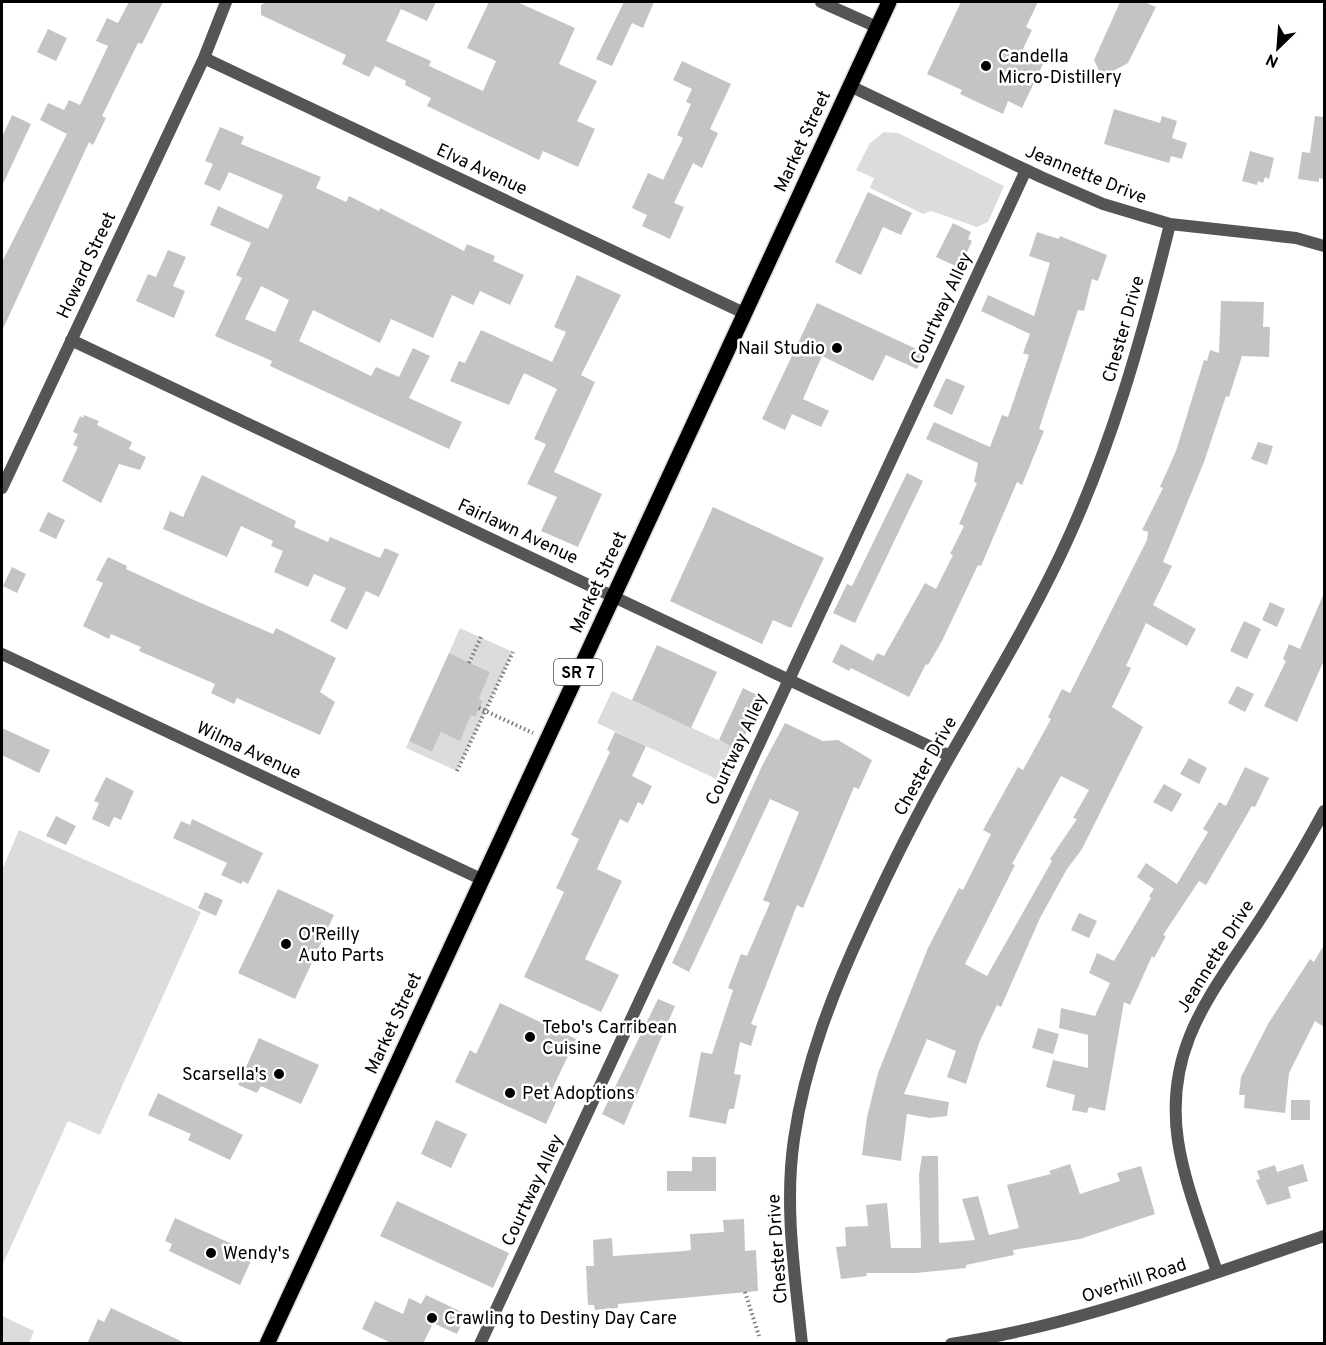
<svg xmlns="http://www.w3.org/2000/svg" width="1326" height="1345" viewBox="0 0 1326 1345" font-family="Overpass,sans-serif">
<rect width="100%" height="100%" fill="#fff"/>
<path fill="#dcdcdc" d="M 884,132 L 898,133 L 1004,186 L 988,222 L 977,227 L 931,211 L 923,214 L 870,188 L 874,178 L 856,170 L 870,143 Z
M 460,628 L 513,652 L 457,771 L 406,748 L 409,741 L 432,752 L 441,732 L 460,740 L 471,715 L 475,717 L 483,701 L 479,699 L 490,672 L 449,653 Z
M 612,691 L 742,751 L 727,784 L 597,723 Z
M 19,830 L 201,912 L 100,1135 L 68,1121 L 2,1266 L 2,870 Z
M 2,1316 L 34,1331 L 29,1343 L 2,1343 Z"/>
<path fill="#c4c4c4" fill-rule="evenodd" d="M 129,2 L 163,2 L 142,44 L 138,43 L 131,57 L 102,116 L 106,118 L 93,145 L 89,142 L 2,331 L 2,262 L 67,134 L 40,120 L 48,103 L 64,110 L 69,100 L 80,105 L 108,46 L 96,41 L 107,18 L 118,23 Z
M 267,2 L 436,2 L 427,21 L 401,9 L 386,41 L 431,61 L 429,66 L 483,91 L 496,61 L 467,48 L 489,2 L 517,2 L 575,28 L 559,64 L 597,81 L 577,121 L 595,129 L 578,167 L 543,151 L 539,160 L 427,106 L 431,98 L 405,85 L 406,81 L 375,66 L 369,77 L 342,64 L 346,55 L 261,15 L 261,5 Z
M 624,2 L 654,2 L 643,28 L 632,23 L 612,66 L 596,59 Z
M 961,2 L 1038,2 L 1026,27 L 1032,30 L 1022,51 L 1044,62 L 1022,108 L 1008,101 L 1003,114 L 960,94 L 962,90 L 927,74 Z
M 1120,2 L 1144,2 L 1156,7 L 1128,63 L 1102,77 L 1094,60 Z
M 48,29 L 67,38 L 56,61 L 37,52 Z
M 682,61 L 731,84 L 710,129 L 718,133 L 702,168 L 693,163 L 674,203 L 684,207 L 670,239 L 642,226 L 647,215 L 632,208 L 648,173 L 663,180 L 683,138 L 677,135 L 691,104 L 686,102 L 692,89 L 673,80 Z
M 1114,109 L 1160,123 L 1162,116 L 1177,121 L 1172,138 L 1187,143 L 1182,159 L 1171,156 L 1169,163 L 1104,144 Z
M 12,115 L 31,124 L 2,186 L 2,137 Z
M 1315,116 L 1324,117 L 1324,179 L 1319,178 L 1319,182 L 1298,179 L 1302,152 L 1310,153 Z
M 220,127 L 244,137 L 241,144 L 321,177 L 316,188 L 346,202 L 349,196 L 379,211 L 380,208 L 464,251 L 467,244 L 495,256 L 493,261 L 524,275 L 510,305 L 480,291 L 473,305 L 452,295 L 433,338 L 391,319 L 380,343 L 313,310 L 299,341 L 371,376 L 376,367 L 399,377 L 413,348 L 430,356 L 409,398 L 462,422 L 449,449 L 270,366 L 272,361 L 215,336 L 242,278 L 236,275 L 251,243 L 210,225 L 218,206 L 268,229 L 283,195 L 229,172 L 220,191 L 204,184 L 213,164 L 205,161 ZM 261,286 L 289,300 L 275,332 L 245,319 Z
M 1250,151 L 1274,158 L 1269,179 L 1265,177 L 1263,183 L 1258,181 L 1257,185 L 1242,181 Z
M 868,192 L 912,213 L 901,235 L 883,227 L 861,275 L 835,262 Z
M 953,223 L 971,232 L 968,239 L 972,241 L 960,268 L 936,257 Z
M 1037,232 L 1059,239 L 1060,236 L 1107,255 L 1098,281 L 1092,279 L 1084,311 L 1078,310 L 1039,429 L 1044,431 L 1022,485 L 1017,482 L 981,566 L 978,565 L 942,641 L 928,665 L 926,664 L 909,697 L 851,668 L 849,671 L 832,662 L 841,644 L 873,661 L 877,653 L 884,656 L 925,583 L 936,589 L 953,555 L 950,554 L 964,526 L 959,524 L 977,483 L 974,482 L 978,463 L 926,439 L 934,422 L 990,447 L 1002,415 L 1008,417 L 1029,355 L 1023,353 L 1030,334 L 981,311 L 988,295 L 1034,316 L 1050,263 L 1029,256 Z
M 168,250 L 186,257 L 173,286 L 185,291 L 174,318 L 136,301 L 148,274 L 156,277 Z
M 577,275 L 621,295 L 581,375 L 595,382 L 554,472 L 602,494 L 578,547 L 541,531 L 557,497 L 527,484 L 546,444 L 534,439 L 557,389 L 524,373 L 509,405 L 450,381 L 459,361 L 465,363 L 481,330 L 552,362 L 566,332 L 554,327 Z
M 1221,301 L 1264,302 L 1263,327 L 1270,327 L 1269,357 L 1242,356 L 1229,397 L 1226,396 L 1204,462 L 1163,562 L 1172,566 L 1153,605 L 1196,629 L 1187,646 L 1146,623 L 1126,666 L 1131,668 L 1112,707 L 1143,727 L 1082,849 L 1067,869 L 1040,918 L 1001,1007 L 997,1005 L 979,1043 L 966,1084 L 947,1077 L 956,1051 L 927,1039 L 904,1094 L 949,1102 L 947,1116 L 930,1118 L 907,1114 L 901,1161 L 862,1155 L 867,1117 L 878,1073 L 928,948 L 959,888 L 963,890 L 991,834 L 983,830 L 1018,767 L 1023,770 L 1051,719 L 1048,717 L 1062,689 L 1070,693 L 1147,540 L 1148,532 L 1142,530 L 1163,488 L 1160,487 L 1176,451 L 1204,360 L 1207,361 L 1210,350 L 1219,353 ZM 1061,776 L 1089,790 L 1073,818 L 1077,819 L 1050,859 L 1052,861 L 987,976 L 965,964 L 1015,865 L 1012,864 Z
M 817,303 L 925,353 L 917,369 L 886,355 L 873,381 L 822,356 L 803,399 L 829,411 L 821,427 L 792,414 L 785,430 L 762,419 Z
M 946,378 L 965,386 L 952,415 L 933,406 Z
M 84,415 L 99,421 L 97,425 L 132,442 L 129,449 L 146,457 L 140,470 L 119,464 L 101,503 L 62,481 L 78,447 L 73,445 L 78,434 L 73,432 L 80,416 L 83,418 Z
M 1258,442 L 1273,446 L 1267,465 L 1251,459 Z
M 907,473 L 923,481 L 855,623 L 833,613 L 847,584 L 852,586 Z
M 202,475 L 296,521 L 294,527 L 328,542 L 330,537 L 380,558 L 385,548 L 399,554 L 379,597 L 366,591 L 347,630 L 330,621 L 346,588 L 314,574 L 308,587 L 274,572 L 283,551 L 271,546 L 273,541 L 241,526 L 227,557 L 163,529 L 170,511 L 183,517 Z
M 713,507 L 824,558 L 791,628 L 773,620 L 762,644 L 670,601 Z
M 48,512 L 65,520 L 56,539 L 39,531 Z
M 108,557 L 127,566 L 126,569 L 187,597 L 273,634 L 276,628 L 336,658 L 320,692 L 335,702 L 320,735 L 237,698 L 234,704 L 211,693 L 215,684 L 139,651 L 141,647 L 111,634 L 109,639 L 83,626 L 103,583 L 96,580 Z
M 12,567 L 26,574 L 17,593 L 3,586 Z
M 1324,593 L 1324,660 L 1297,722 L 1264,706 L 1286,661 L 1283,659 L 1289,644 L 1300,649 Z
M 1270,602 L 1285,609 L 1277,627 L 1262,620 Z
M 1244,621 L 1261,629 L 1247,659 L 1230,651 Z
M 657,645 L 717,672 L 691,728 L 632,700 Z
M 449,653 L 490,672 L 479,699 L 483,701 L 475,717 L 471,715 L 460,741 L 441,732 L 432,752 L 409,741 Z
M 1237,686 L 1254,694 L 1245,712 L 1228,703 Z
M 743,688 L 763,698 L 738,750 L 719,740 Z
M 785,723 L 823,741 L 838,740 L 872,760 L 859,789 L 854,787 L 803,908 L 797,905 L 751,1024 L 757,1026 L 751,1046 L 740,1042 L 734,1074 L 741,1075 L 734,1109 L 729,1109 L 726,1124 L 689,1117 L 701,1052 L 712,1054 L 733,990 L 728,988 L 741,954 L 747,956 L 770,903 L 763,900 L 799,812 L 770,799 L 689,972 L 672,963 L 762,766 Z
M 2,728 L 50,750 L 39,773 L 2,755 Z
M 615,732 L 646,746 L 632,776 L 652,786 L 643,805 L 638,802 L 628,823 L 620,819 L 597,869 L 622,881 L 585,959 L 619,975 L 601,1012 L 524,977 L 564,892 L 556,888 L 579,839 L 571,835 L 610,752 L 607,750 Z
M 1189,758 L 1207,768 L 1199,784 L 1180,774 Z
M 1245,767 L 1269,778 L 1255,807 L 1252,806 L 1206,885 L 1199,881 L 1163,935 L 1166,936 L 1154,958 L 1152,956 L 1130,1005 L 1124,1002 L 1105,1111 L 1089,1107 L 1087,1113 L 1072,1110 L 1075,1095 L 1046,1087 L 1053,1060 L 1088,1068 L 1088,1035 L 1059,1028 L 1061,1008 L 1095,1016 L 1110,983 L 1089,973 L 1097,953 L 1114,961 L 1151,898 L 1149,896 L 1154,889 L 1137,877 L 1146,863 L 1177,884 L 1208,832 L 1203,829 L 1219,802 L 1226,806 Z
M 106,777 L 134,791 L 121,820 L 114,817 L 109,827 L 92,819 L 99,803 L 94,801 Z
M 1164,784 L 1182,794 L 1172,812 L 1153,802 Z
M 56,816 L 76,826 L 66,845 L 46,836 Z
M 192,819 L 263,853 L 248,884 L 243,881 L 241,884 L 221,875 L 227,863 L 173,838 L 181,821 L 190,825 Z
M 278,889 L 334,915 L 295,999 L 238,973 Z
M 205,892 L 223,900 L 216,916 L 198,908 Z
M 1079,913 L 1097,921 L 1089,938 L 1071,930 Z
M 1324,945 L 1324,1027 L 1315,1021 L 1289,1073 L 1285,1113 L 1244,1108 L 1245,1095 L 1239,1095 L 1241,1077 L 1268,1024 L 1310,959 L 1314,962 Z
M 658,999 L 675,1006 L 624,1125 L 602,1114 Z
M 500,1003 L 576,1039 L 549,1096 L 557,1100 L 546,1124 L 455,1082 L 470,1050 L 476,1054 Z
M 1038,1028 L 1059,1034 L 1053,1054 L 1032,1048 Z
M 259,1038 L 319,1065 L 301,1104 L 261,1086 L 257,1093 L 238,1085 Z
M 158,1093 L 243,1135 L 230,1160 L 188,1140 L 191,1134 L 148,1115 Z
M 1291,1100 L 1310,1100 L 1310,1120 L 1291,1120 Z
M 436,1120 L 467,1134 L 451,1168 L 421,1154 Z
M 922,1156 L 938,1156 L 939,1243 L 975,1240 L 962,1199 L 978,1196 L 989,1235 L 1019,1228 L 1007,1185 L 1051,1174 L 1049,1171 L 1070,1164 L 1080,1194 L 1120,1181 L 1117,1173 L 1141,1166 L 1155,1214 L 1080,1239 L 1013,1250 L 1014,1255 L 966,1265 L 966,1268 L 916,1273 L 866,1273 L 867,1276 L 841,1279 L 836,1247 L 846,1246 L 845,1227 L 868,1226 L 866,1205 L 887,1203 L 891,1248 L 921,1248 L 919,1174 Z
M 692,1157 L 716,1157 L 716,1191 L 667,1191 L 667,1171 L 692,1171 Z
M 1303,1164 L 1308,1181 L 1288,1187 L 1291,1198 L 1267,1205 L 1256,1180 L 1260,1179 L 1257,1171 L 1275,1165 L 1277,1172 Z
M 397,1201 L 509,1253 L 493,1288 L 380,1236 Z
M 175,1218 L 254,1254 L 240,1285 L 169,1251 L 172,1244 L 165,1241 Z
M 744,1219 L 745,1251 L 756,1250 L 758,1291 L 618,1304 L 618,1308 L 595,1310 L 594,1305 L 588,1305 L 586,1266 L 594,1266 L 593,1240 L 612,1238 L 613,1256 L 685,1251 L 691,1250 L 690,1234 L 724,1232 L 723,1220 Z
M 426,1295 L 466,1314 L 457,1334 L 433,1323 L 423,1344 L 393,1344 L 362,1329 L 375,1301 L 403,1314 L 409,1298 L 421,1304 Z
M 111,1308 L 187,1344 L 87,1344 L 98,1319 L 104,1322 Z"/>
<g fill="none" stroke-linecap="round" stroke-linejoin="round">
<g stroke="#dbdbdb" stroke-width="18">
<path id="primary" d="M 267,1344 L 889,2"/>
</g>
<path stroke="#777" stroke-width="4" stroke-dasharray="1.5 3" stroke-linecap="butt" d="M 469,663 L 481,637
M 479,708 L 533,733
M 457,771 L 513,652
M 745,1292 L 759,1336"/>
<path stroke="#555" stroke-width="12" d="M 480,1344 L 1026,170"/>
<path stroke="#555" stroke-width="12" d="M 821,2 L 877,27
M 204,58 L 744,313
M 850,86 L 1041,177 L 1103,204 L 1170,224 L 1296,238 L 1324,246
M 71,340 L 950,756
M 2,488 L 204,58 L 226,2
M 2,654 L 481,879
M 1217,1272 C 1203,1229 1185,1186 1178,1141 C 1164,1047 1212,993 1259,921 C 1282,885 1304,848 1324,811
M 802,1344 C 795,1276 784,1207 794,1139 C 805,1063 833,992 865,923 C 891,866 919,810 950,756 C 988,690 1027,625 1060,556 C 1111,449 1142,338 1170,224
M 951,1344 C 1080,1325 1201,1277 1324,1236"/>
<use href="#primary" stroke="#000" stroke-width="15"/>
</g>
<g fill="#000" stroke="#fff" stroke-width="2">
<circle cx="986" cy="66" r="6"/>
<circle cx="837" cy="348" r="6"/>
<circle cx="286" cy="944" r="6"/>
<circle cx="530" cy="1037" r="6"/>
<circle cx="279" cy="1074" r="6"/>
<circle cx="510" cy="1093" r="6"/>
<circle cx="211" cy="1253" r="6"/>
<circle cx="432" cy="1318" r="6"/>
</g>
<g text-anchor="middle" stroke-width="5" stroke-linejoin="round" paint-order="stroke">
<rect fill="#fff" stroke="#4c4c4c" stroke-width="1.5" x="554" y="659" width="48" height="26" rx="4.5"/>
<g font-size="16" font-weight="bold" fill="#000">
<text x="578" y="678">SR 7</text>
</g>
<g font-size="18" fill="#000" stroke="#fff" text-anchor="start">
<text x="998" y="62">Candella<tspan x="998" dy="21">Micro-Distillery</tspan></text>
<text x="825" y="354" text-anchor="end">Nail Studio</text>
<text x="298" y="940">O'Reilly<tspan x="298" dy="21">Auto Parts</tspan></text>
<text x="542" y="1033">Tebo's Carribean<tspan x="542" dy="21">Cuisine</tspan></text>
<text x="267" y="1080" text-anchor="end">Scarsella's</text>
<text x="522" y="1099">Pet Adoptions</text>
<text x="223" y="1259">Wendy's</text>
<text x="444" y="1324">Crawling to Destiny Day Care</text>
</g>
<g font-size="18" fill="#000" stroke="#fff">
<text transform="translate(802 141) rotate(-65)" y="6">Market Street</text>
<text transform="translate(482 169) rotate(25)" y="6">Elva Avenue</text>
<text transform="translate(1086 174) rotate(22)" y="6">Jeannette Drive</text>
<text transform="translate(86 265) rotate(-65)" y="6">Howard Street</text>
<text transform="translate(941 308) rotate(-65)" y="6">Courtway Alley</text>
<text transform="translate(1123 329) rotate(-74)" y="6">Chester Drive</text>
<text transform="translate(518 531) rotate(25)" y="6">Fairlawn Avenue</text>
<text transform="translate(598 582) rotate(-65)" y="6">Market Street</text>
<text transform="translate(736 749) rotate(-65)" y="6">Courtway Alley</text>
<text transform="translate(249 750) rotate(25)" y="6">Wilma Avenue</text>
<text transform="translate(925 766) rotate(-61)" y="6">Chester Drive</text>
<text transform="translate(1215 956) rotate(-58)" y="6">Jeannette Drive</text>
<text transform="translate(393 1023) rotate(-65)" y="6">Market Street</text>
<text transform="translate(532 1190) rotate(-65)" y="6">Courtway Alley</text>
<text transform="translate(777 1249) rotate(-94)" y="6">Chester Drive</text>
<text transform="translate(1134 1280) rotate(-18)" y="6">Overhill Road</text>
</g>
</g>
<rect width="1326" height="1345" fill="none" stroke="#000000" stroke-width="6"/>
<g transform="translate(1278 48) rotate(205)" stroke="#ffffff" stroke-width="4.5" paint-order="stroke">
<path d="M0-4.5L10 22L0 15L-10 22Z" fill="#000000"/>
<text y="-9" font-size="16" font-weight="bold" text-anchor="middle" fill="#000000">N</text>
</g>
</svg>
